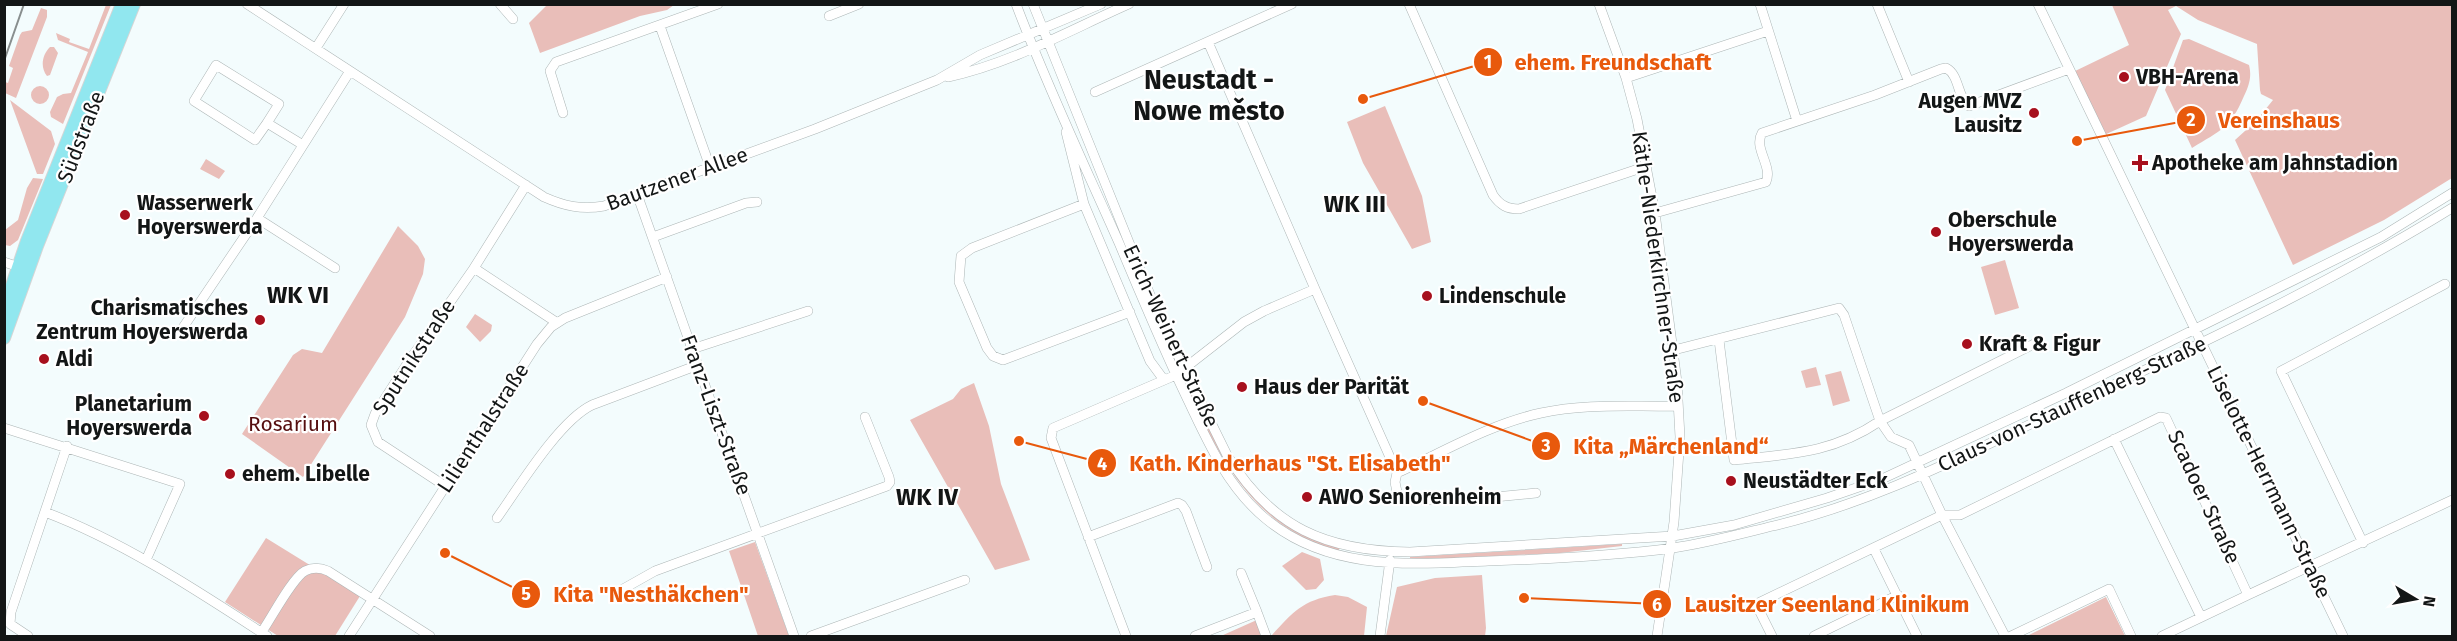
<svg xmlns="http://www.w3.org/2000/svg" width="2457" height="641" viewBox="0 0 2457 641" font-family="'Fira Sans',sans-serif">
<rect width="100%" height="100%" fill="#f3fcfd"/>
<path fill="#e9beb9" d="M 106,5 L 111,5 L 63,124 L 51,117 L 50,112 L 57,97 L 63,94 L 71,93 L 88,52 L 58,40 L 56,33 L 70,39 L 69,42 L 89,49 Z
M 547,5 L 547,4 L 674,5 L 667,10 L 640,16 L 540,53 L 529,23 Z
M 2112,5 L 2452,5 L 2452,178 L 2384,220 L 2293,265 L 2235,140 L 2256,121 L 2273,100 L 2261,94 L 2260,90 L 2257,44 L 2198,20 L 2176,6 L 2168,10 L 2181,34 L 2146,116 L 2102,136 L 2071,73 L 2129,45 Z
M 41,8 L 47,10 L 47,17 L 16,98 L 5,93 L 5,82 L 8,83 L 13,68 L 9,66 L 20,35 L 22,32 L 32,30 Z
M 2189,39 L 2249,65 C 2252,77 2249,85 2244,96 C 2230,129 2221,130 2192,148 L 2165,90 L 2183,40 Z
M 50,47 L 54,47 L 58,53 L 50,75 L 47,76 C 40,67 42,55 50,47 Z
M31 95a9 9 0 1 1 18 0a9 9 0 1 1-18 0Z
M 10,100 L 51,131 L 55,144 L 43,174 L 37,174 Z
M 1385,106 L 1422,196 L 1431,242 L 1412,249 L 1363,163 L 1347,122 Z
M 206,159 L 225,171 L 219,179 L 200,169 Z
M 33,178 L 43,179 L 18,240 L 10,246 L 5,245 L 5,230 L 18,220 L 27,188 Z
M 398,226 L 418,246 L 425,259 L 423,274 L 405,317 L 303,477 L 242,434 L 293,355 L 302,349 L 322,353 Z
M 2005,260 L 2019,308 L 1995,315 L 1981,267 Z
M 475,314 L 492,325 L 491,331 L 480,342 L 466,327 Z
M 1816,367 L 1821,385 L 1806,388 L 1801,371 Z
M 1841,371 L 1850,401 L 1833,406 L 1825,375 Z
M 974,383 L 989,426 L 1001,484 L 1030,560 L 995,570 L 910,420 L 953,399 L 961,389 Z
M 1189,389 L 1227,464 L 1256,500 L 1315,539 L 1340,548 L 1338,551 C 1254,527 1223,463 1187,390 Z
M 266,538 L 360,596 L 335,636 L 278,636 L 225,602 Z
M 755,542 L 789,636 L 758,636 L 729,551 Z
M 1622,544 L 1622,546 L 1560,553 L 1410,560 L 1410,557 Z
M 1302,552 L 1320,559 L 1324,580 L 1316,589 L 1306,590 L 1282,566 Z
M 1482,575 L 1486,628 L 1485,636 L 1386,636 L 1397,587 L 1435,578 Z
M 1335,595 L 1348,597 L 1367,607 L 1364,636 L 1273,636 L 1272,635 C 1293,612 1303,600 1335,595 Z
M 2106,597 L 2125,636 L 2030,636 L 2029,635 Z
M 1259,619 L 1266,636 L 1221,636 Z"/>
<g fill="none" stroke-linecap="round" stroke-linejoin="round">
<g stroke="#adb6b6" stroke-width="10">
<path id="minor" d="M 247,4 L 544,197 C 564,206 582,210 604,206 L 815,129 L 937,80 L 980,55 L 1101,4
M 500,4 L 513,19
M 1016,4 C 1047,86 1084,164 1119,243 C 1141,295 1162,346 1186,396 C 1207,441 1228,488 1266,519 C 1330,572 1411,564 1488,561 C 1550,559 1612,556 1673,548 C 1707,543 1740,534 1773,526 C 1876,502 1970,452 2065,408 C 2196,346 2329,284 2452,208
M 1033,4 L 1159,317 L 1227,455 C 1272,528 1326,551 1410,552 L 1673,536 L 1734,525 L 1827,498 L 1882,479 L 2066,393 L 2381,237 L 2452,193
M 1409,4 L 1493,195 C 1500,205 1507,209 1519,209 L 1647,166
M 1599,4 L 1626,78 L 1637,119 L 1655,213 L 1677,382 L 1680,437 L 1674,522 L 1657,636
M 1760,4 L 1797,121
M 1877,4 L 1909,82
M 2038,4 L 2343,636
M 829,16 L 859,4
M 660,26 L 710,167
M 316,48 L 344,4
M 948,77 C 1012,63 1070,30 1129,4
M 1626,78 L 1768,31
M 1095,92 L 1292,4
M 563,113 L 550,71 L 556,62 L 718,4
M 267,123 L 255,140 L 194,101 L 216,65 L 279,104 L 267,123 L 303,145
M 1066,132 L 1084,204 L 1150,361 L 1164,380
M 526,185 L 474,268 L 556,322
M 637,194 L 794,636
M 1084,204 L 972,248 L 961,256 L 959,282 L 987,348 L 993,356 L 1003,360 L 1130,312
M 1655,213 L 1766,182 C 1773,166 1753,148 1762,133 L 1875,95 L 1941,69 L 1946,68 C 1960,75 1957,98 1969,106 L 2069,69
M 257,218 L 335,268
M 653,237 L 746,203 L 757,202
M 4,262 L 22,268
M 1315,289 L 1397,473 L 1395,482 L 1398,497 L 1404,500 L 1464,500 L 1536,493
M 182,329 L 257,218 L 350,71
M 1719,340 L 1734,460 C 1790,454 1831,454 1880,421 L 1891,437 L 1909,445 L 1942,515 L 1960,515 L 2160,417 L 2166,418 L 2248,595 L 2452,500
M 692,349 L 808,311
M 1674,350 L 1839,308 L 1844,315 L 1880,421 L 2036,343
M 4,428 L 180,484 L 146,560
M 2114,439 L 2201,617
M 1397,473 C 1443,452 1490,424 1541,413 C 1585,403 1633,407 1678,406
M 445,486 L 378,442 L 371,425 L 375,414 L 411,358 L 474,268
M 45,512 C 124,542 196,590 267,636
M 497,518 C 519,487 559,421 592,405 L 698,365
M 1088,537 L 1178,503 L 1182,505 L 1186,511 L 1207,567
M 2363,543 L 2281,371 L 2445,284
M 1874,549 L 1917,636
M 1241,573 L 1257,612
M 623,589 L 655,571 L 887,486 L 890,482 L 889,477 L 865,417
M 261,633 C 271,619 292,578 305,571 C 313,567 321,568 328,571 L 430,636
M 28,636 L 10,624 L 11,612 L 67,446
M 349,636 L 537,344 L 551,327 L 565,318 L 667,277
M 811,636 L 965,580
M 1126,636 L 1051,438 L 1053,428 L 1176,375 L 1244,322 L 1264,311 L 1315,289 L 1208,42
M 1195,636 L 1257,612 L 1266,636
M 1380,636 L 1390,560
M 1772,636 L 1756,604 L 1942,515 L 2005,636
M 1814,636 L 1898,595
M 2011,636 L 2109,589 L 2131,636
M 2162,636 L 2248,595"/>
</g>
<g stroke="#d5d5d5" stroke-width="14">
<path id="major" d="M 4,309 L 27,241 L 122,4
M 4,338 L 37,246 L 134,4"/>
</g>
<use href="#minor" stroke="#fff" stroke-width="9"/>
<use href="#major" stroke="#91e7ef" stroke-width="12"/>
<path stroke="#888e8e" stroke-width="2" d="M 4,61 L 24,4"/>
</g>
<g fill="#a7101d" stroke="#fff" stroke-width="2">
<circle cx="2124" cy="77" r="6"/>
<circle cx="2034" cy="113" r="6"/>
<path d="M2137 154h6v6h6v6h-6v6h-6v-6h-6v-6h6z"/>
<circle cx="125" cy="215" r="6"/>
<circle cx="1936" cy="232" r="6"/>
<circle cx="1427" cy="296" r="6"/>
<circle cx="260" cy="320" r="6"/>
<circle cx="1967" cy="344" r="6"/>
<circle cx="44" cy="359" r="6"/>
<circle cx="1242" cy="387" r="6"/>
<circle cx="204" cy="416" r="6"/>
<circle cx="230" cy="474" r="6"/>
<circle cx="1731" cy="481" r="6"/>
<circle cx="1307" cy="497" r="6"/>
</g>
<g text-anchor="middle" stroke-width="4.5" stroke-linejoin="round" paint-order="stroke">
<g font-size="21" font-weight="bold" fill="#131616" stroke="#fff" text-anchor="start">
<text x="2136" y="84">VBH-Arena</text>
<text x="2022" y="108" text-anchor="end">Augen MVZ<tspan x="2022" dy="24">Lausitz</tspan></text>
<text x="2152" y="170">Apotheke am Jahnstadion</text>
<text x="137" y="210">Wasserwerk<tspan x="137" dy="24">Hoyerswerda</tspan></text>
<text x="1948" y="227">Oberschule<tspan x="1948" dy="24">Hoyerswerda</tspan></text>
<text x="1439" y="303">Lindenschule</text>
<text x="248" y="315" text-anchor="end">Charismatisches<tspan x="248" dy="24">Zentrum Hoyerswerda</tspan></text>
<text x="1979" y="351">Kraft &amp; Figur</text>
<text x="56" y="366">Aldi</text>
<text x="1254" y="394">Haus der Parität</text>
<text x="192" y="411" text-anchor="end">Planetarium<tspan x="192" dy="24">Hoyerswerda</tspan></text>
<text x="242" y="481">ehem. Libelle</text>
<text x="1743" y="488">Neustädter Eck</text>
<text x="1319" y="504">AWO Seniorenheim</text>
</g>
<g font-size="21" fill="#131616" stroke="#fff">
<text transform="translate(81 137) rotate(-69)" y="7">Südstraße</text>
<text transform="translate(677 179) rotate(-20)" y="7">Bautzener Allee</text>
<text transform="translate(1658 267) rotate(82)" y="7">Käthe-Niederkirchner-Straße</text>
<text transform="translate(1171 336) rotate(65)" y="7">Erich-Weinert-Straße</text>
<text transform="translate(414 357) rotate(-57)" y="7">Sputnikstraße</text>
<text transform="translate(2072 404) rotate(-25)" y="7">Claus-von-Stauffenberg-Straße</text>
<text transform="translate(716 415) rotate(70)" y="7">Franz-Liszt-Straße</text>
<text transform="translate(483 428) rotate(-57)" y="7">Lilienthalstraße</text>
<text transform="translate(2269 482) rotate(64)" y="7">Liselotte-Herrmann-Straße</text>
<text transform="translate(2204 497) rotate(65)" y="7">Scadoer Straße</text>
</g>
<g font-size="21" fill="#550e0f" stroke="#fff">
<text x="293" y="431">Rosarium</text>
</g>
<g font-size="24" font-weight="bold" fill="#131616" stroke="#fff">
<text x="1355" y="212">WK III</text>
<text x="298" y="303">WK VI</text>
<text x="927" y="505">WK IV</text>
</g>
<g font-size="27" font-weight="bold" fill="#131616" stroke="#fff">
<text x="1209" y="89">Neustadt -<tspan x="1209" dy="31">Nowe město</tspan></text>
</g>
</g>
<path fill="none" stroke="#e8590c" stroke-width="2" d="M1363 99L1488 62M2077 141L2191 120M1423 401L1546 446M1019 441L1102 463M445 553L526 594M1524 598L1657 604"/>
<g fill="#e8590c" stroke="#fff" stroke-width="2">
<circle cx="1363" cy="99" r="6"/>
<circle cx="2077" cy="141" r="6"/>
<circle cx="1423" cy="401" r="6"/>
<circle cx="1019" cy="441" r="6"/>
<circle cx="445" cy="553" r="6"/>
<circle cx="1524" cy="598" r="6"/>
<circle cx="1488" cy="62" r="15"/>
<circle cx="2191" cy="120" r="15"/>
<circle cx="1546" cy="446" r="15"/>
<circle cx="1102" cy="463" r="15"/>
<circle cx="526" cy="594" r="15"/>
<circle cx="1657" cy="604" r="15"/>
</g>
<g font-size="18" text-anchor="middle" font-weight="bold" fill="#fff">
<text x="1488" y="68">1</text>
<text x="2191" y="126">2</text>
<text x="1546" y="452">3</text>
<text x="1102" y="470">4</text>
<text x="526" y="600">5</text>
<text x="1657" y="611">6</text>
</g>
<g font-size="22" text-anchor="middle" font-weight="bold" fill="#e8590c" stroke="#fff" stroke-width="4.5" stroke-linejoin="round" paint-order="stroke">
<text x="1613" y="70">ehem. Freundschaft</text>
<text x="2279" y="128">Vereinshaus</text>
<text x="1671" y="454">Kita „Märchenland“</text>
<text x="1290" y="471">Kath. Kinderhaus "St. Elisabeth"</text>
<text x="651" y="602">Kita "Nesthäkchen"</text>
<text x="1827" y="612">Lausitzer Seenland Klinikum</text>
</g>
<rect width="2457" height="641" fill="none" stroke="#131616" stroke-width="12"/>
<g transform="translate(2415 599) rotate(100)" stroke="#ffffff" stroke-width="4.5" paint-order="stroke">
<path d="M0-4.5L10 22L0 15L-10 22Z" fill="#131616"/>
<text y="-9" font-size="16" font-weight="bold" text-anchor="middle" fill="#131616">N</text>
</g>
</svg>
